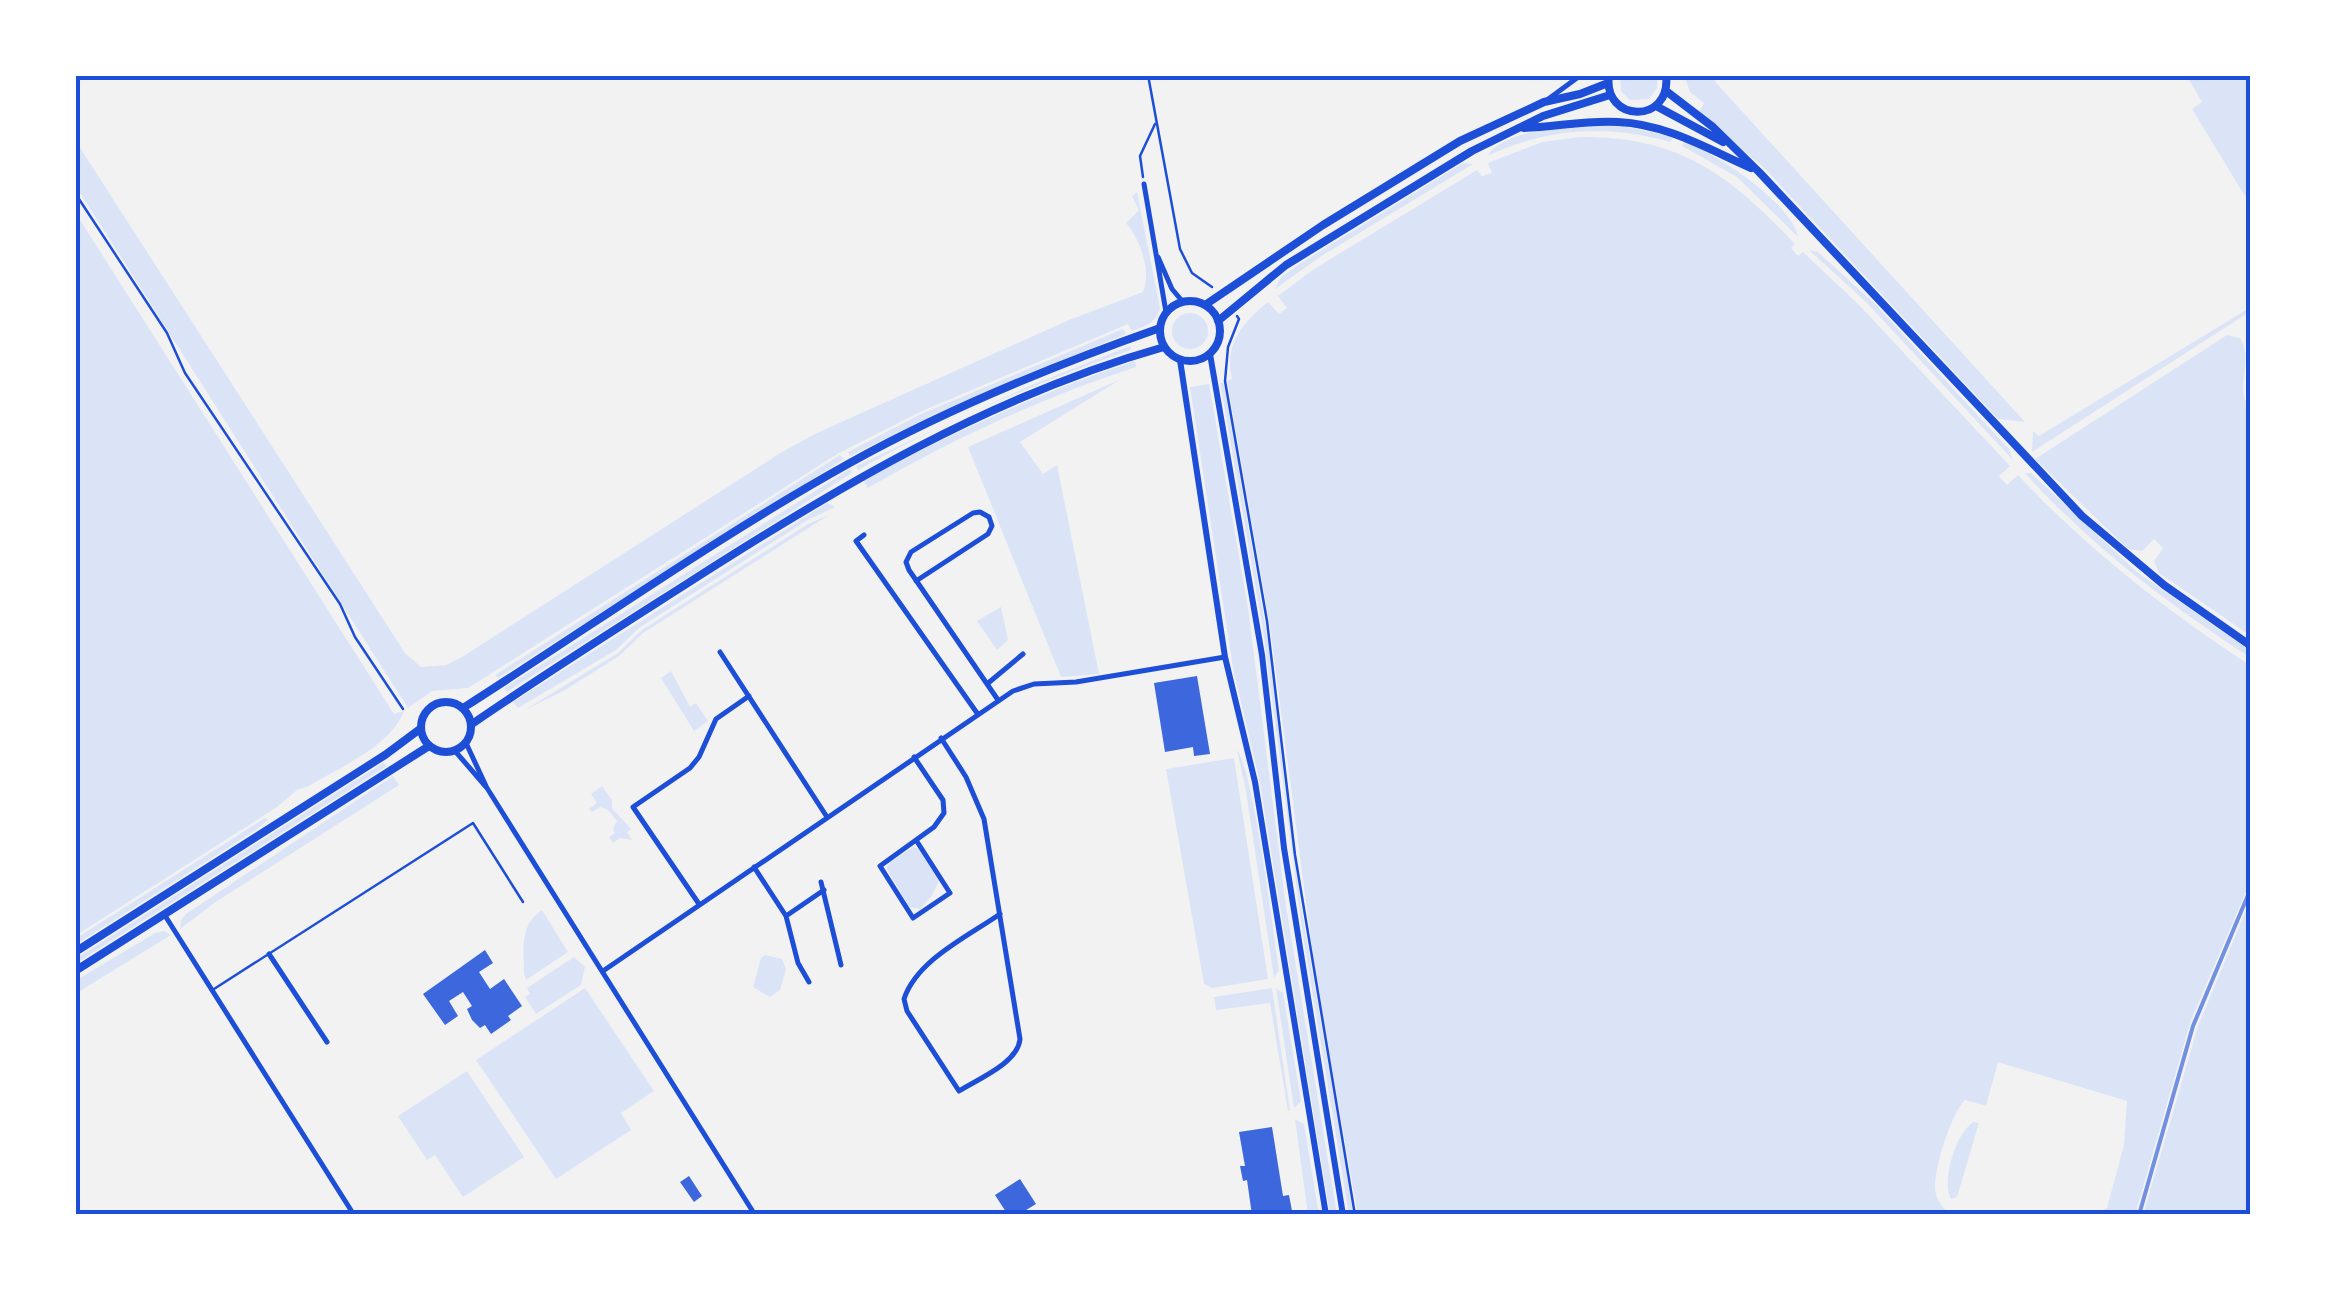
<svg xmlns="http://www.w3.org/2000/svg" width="2326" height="1290" viewBox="0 0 2326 1290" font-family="Literata,serif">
<rect width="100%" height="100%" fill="#f2f2f2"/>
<path fill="#dbe4f7" d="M 1620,75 L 1657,75 L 1657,88 L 1649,99 L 1630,100 L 1621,91 Z
M 1684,75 L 1709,75 L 2025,422 L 1998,419 L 1765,169 L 1699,112 L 1704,103 L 1690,92 Z
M 2192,75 L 2251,75 L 2251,206 L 2192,109 L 2202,102 L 2188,78 Z
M 1596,124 L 1623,126 L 1674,137 L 1670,142 C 1606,124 1548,128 1487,156 C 1506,129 1565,127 1596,124 Z
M 1579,137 C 1679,136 1729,174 1795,244 L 1791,248 L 1798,256 L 1803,252 L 1860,306 L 2010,466 L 1999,476 L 2007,485 L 2018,475 C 2088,550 2166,610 2251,666 L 2251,880 L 2191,1020 L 2135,1215 L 2092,1215 L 2107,1208 L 2124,1145 L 2127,1101 L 1998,1062 L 1986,1106 L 1965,1100 C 1951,1114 1935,1166 1935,1187 C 1935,1199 1942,1207 1951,1215 L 1358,1215 L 1316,979 L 1270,627 L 1227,381 L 1232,379 C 1224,344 1242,323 1268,302 L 1279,314 L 1287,308 L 1278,296 L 1314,269 L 1477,170 L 1482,176 L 1492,173 L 1488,163 L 1542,142 Z
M 75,140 L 405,653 L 421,667 L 446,665 L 462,657 L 782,452 L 817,433 L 1069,320 L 1143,292 C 1152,272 1140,239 1126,223 L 1139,210 L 1132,196 L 1137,192 L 1160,308 C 1157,323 1145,326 1132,331 L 1128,324 L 922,411 L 839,453 L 468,688 L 432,691 L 408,708 L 75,185 Z
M 1685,141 C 1717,155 1791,202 1798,237 L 1737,177 L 1682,146 Z
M 1463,163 L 1473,164 L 1320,257 L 1275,289 L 1281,277 L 1301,263 Z
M 75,212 L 394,714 L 404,711 C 391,746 340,767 309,786 L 297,790 L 277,807 L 75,936 Z
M 1809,250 L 1818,252 L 1874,303 L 2009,449 L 2013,460 L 1866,302 Z
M 2251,307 L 2251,311 L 2032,452 L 2033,431 L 2039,436 Z
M1172 331a18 18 0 1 1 36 0a18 18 0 1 1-36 0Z
M 1123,329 L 1126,334 L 935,414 L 850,456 L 848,452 L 919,415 Z
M 2227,335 L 2240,338 C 2252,357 2240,377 2244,396 C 2245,402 2249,406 2251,412 L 2251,636 L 2159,573 L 2154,561 L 2163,548 L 2154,539 L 2142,551 L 2128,549 L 2035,459 Z
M 1130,346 L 1131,350 C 1043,380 939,424 858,470 L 856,466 L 1027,387 Z
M 1135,361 L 1136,367 C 1044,397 952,439 868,488 L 863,480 C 949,434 1042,392 1135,361 Z
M 1121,379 L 1020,442 L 1043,474 L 1057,465 L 1099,674 L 1061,677 L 968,447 Z
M 1220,382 L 1224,383 L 1270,653 L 1301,906 L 1354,1215 L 1349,1215 L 1302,929 L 1263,630 Z
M 1209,384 L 1248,608 L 1286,906 L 1337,1215 L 1330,1215 L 1260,783 L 1233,668 L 1190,387 Z
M 840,455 L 844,459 L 498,678 L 495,675 Z
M 850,469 L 852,473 L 507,692 L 504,688 Z
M 2025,473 L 2031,473 L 2137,572 L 2251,651 L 2251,658 C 2168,604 2091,546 2025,473 Z
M 827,503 L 835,507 L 806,521 L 639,628 L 616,650 L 518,708 L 513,702 Z
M 829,515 L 643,633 L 619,656 L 565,690 L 523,711 L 618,653 L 642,630 L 808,524 Z
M 1001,607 L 1008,640 L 997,650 L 977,621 Z
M 671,671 L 690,707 L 696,703 L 708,721 L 694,731 L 661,678 Z
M 1237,750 C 1254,773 1273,931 1279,970 L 1274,978 L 1246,791 Z
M 1234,758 L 1268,979 L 1212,988 L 1204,984 L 1166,769 Z
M 383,763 L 387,766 L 75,964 L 75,959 Z
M 393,776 L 399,785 L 217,901 L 180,929 L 181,920 L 186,914 Z
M 602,786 L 612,800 L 612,808 L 631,829 L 627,832 L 632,840 L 620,838 L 613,843 L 609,837 L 615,833 L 613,829 L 617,821 L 608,810 L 600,807 L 592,812 L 589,809 L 597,803 L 591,794 Z
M 265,818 L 268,820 L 256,830 L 75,945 L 75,939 Z
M 913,847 L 919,849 L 939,881 L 931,897 L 920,909 L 909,907 L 887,869 L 889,863 Z
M 2251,898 L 2251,1215 L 2143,1215 L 2198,1026 Z
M 542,910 L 568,952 L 526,980 L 524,974 C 524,950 519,925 542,910 Z
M 164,931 L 171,935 L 75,994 L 75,981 L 155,933 Z
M 765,955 L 782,959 L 786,969 L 780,990 L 770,997 L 753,987 L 761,958 Z
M 574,957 L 585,967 L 581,985 L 536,1014 L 525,997 L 530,994 L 527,988 Z
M 585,988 L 654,1091 L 621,1113 L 631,1130 L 556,1179 L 476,1060 Z
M 1272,988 L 1290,1110 L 1288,1111 L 1270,1003 L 1216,1010 L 1214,997 Z
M 1276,988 L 1283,993 L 1301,1101 L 1294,1108 Z
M 467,1071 L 524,1157 L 463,1197 L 435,1155 L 427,1160 L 398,1116 Z
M 1295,1119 L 1304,1124 L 1319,1215 L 1308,1215 Z
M 1974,1122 L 1979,1123 L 1957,1197 L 1951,1199 C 1941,1182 1956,1131 1974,1122 Z"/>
<path fill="#3d67dc" d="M 1197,676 L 1210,754 L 1194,756 L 1193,747 L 1165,752 L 1154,683 Z
M 485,950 L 493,963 L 479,972 L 490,989 L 504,979 L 522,1006 L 508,1016 L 511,1020 L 491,1034 L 485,1025 L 480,1028 L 472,1020 L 467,1009 L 472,1006 L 463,992 L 449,1001 L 458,1016 L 445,1025 L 423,994 Z
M 1272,1127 L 1283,1196 L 1289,1195 L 1292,1211 L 1286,1212 L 1286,1215 L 1252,1215 L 1247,1180 L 1243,1181 L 1240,1166 L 1245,1166 L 1239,1132 Z
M 689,1176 L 702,1196 L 694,1202 L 680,1182 Z
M 1020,1179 L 1036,1204 L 1018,1215 L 1008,1215 L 995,1195 Z"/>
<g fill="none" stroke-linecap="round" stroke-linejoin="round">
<path stroke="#1d4ed8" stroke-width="2.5" d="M 1148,75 L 1180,249 L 1192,273 L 1212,287
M 1143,177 L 1140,156 L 1155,124
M 75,193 L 167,333 L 185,373 L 340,604 L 355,637 L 403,709
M 1237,316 L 1239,319 L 1228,347 L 1225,381 L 1267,621 L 1295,855 L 1355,1215"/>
<path stroke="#1d4ed8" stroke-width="2.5" d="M 214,989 L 473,823 L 523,902"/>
<path stroke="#1d4ed8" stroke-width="5" d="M 1547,100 L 1581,75
M 1144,184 L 1166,312
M 1158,257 L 1172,289 L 1183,302
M 864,535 L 856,541 L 977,713
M 916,581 L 988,534 L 992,526 L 989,517 L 980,512 L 973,513 L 911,552 L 906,562 L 909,570 L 998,700
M 720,652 L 827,817
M 987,684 L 1023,654
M 941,738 L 966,777 L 984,819 L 1020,1039 C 1018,1063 978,1079 959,1091 L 907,1011 L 904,999 C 917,960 967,937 1000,914
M 466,743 L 486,786
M 455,751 L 487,788 L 755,1215
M 914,757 L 943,800 L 944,813 L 934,827 L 880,866 L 913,918 L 950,893 L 916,840
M 754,867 L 786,916 L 798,963 L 809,982
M 821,882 L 841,965
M 699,904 L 633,807 L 690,768 L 699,757 L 716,719 L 749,696
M 164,914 L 354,1215
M 786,916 L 824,890
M 269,954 L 327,1042
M 603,971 L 1013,691 L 1034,684 L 1076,682 L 1225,657"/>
<path stroke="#1d4ed8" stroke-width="6" d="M 1210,354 L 1262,655 L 1284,848 L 1343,1215
M 1180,360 L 1225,657 L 1255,782 L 1326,1215"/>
<path stroke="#1d4ed8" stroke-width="8" d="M 1609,75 C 1602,123 1672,125 1666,75
M 1666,91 L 1713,127 L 1759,172 L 2082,516 L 2164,585 L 2251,646
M 1656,106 L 1723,142
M 1524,128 C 1556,127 1586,120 1618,122 C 1666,124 1708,149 1751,168
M1160 331a30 30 0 1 1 60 0a30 30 0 1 1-60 0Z
M 1205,305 L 1323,225 L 1460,141 L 1544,102 L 1580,94 L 1608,83
M 1218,321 L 1286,265 L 1472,151 L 1543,116 L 1610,95
M421 727a25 25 0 1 1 50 0a25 25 0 1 1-50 0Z
M 463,708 C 590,627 717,537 848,464 C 945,410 1055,365 1160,328
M 472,724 C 543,675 616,629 688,583 C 839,486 991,396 1164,347
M 75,952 L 385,755 L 420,729
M 75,971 L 429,746"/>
<path stroke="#7290e2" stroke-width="4" d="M 2139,1215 L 2193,1026 L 2251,888"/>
</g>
<rect width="2326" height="1290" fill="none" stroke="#ffffff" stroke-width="155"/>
<rect x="78" y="78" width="2170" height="1134" fill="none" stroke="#1d4ed8" stroke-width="4"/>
</svg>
